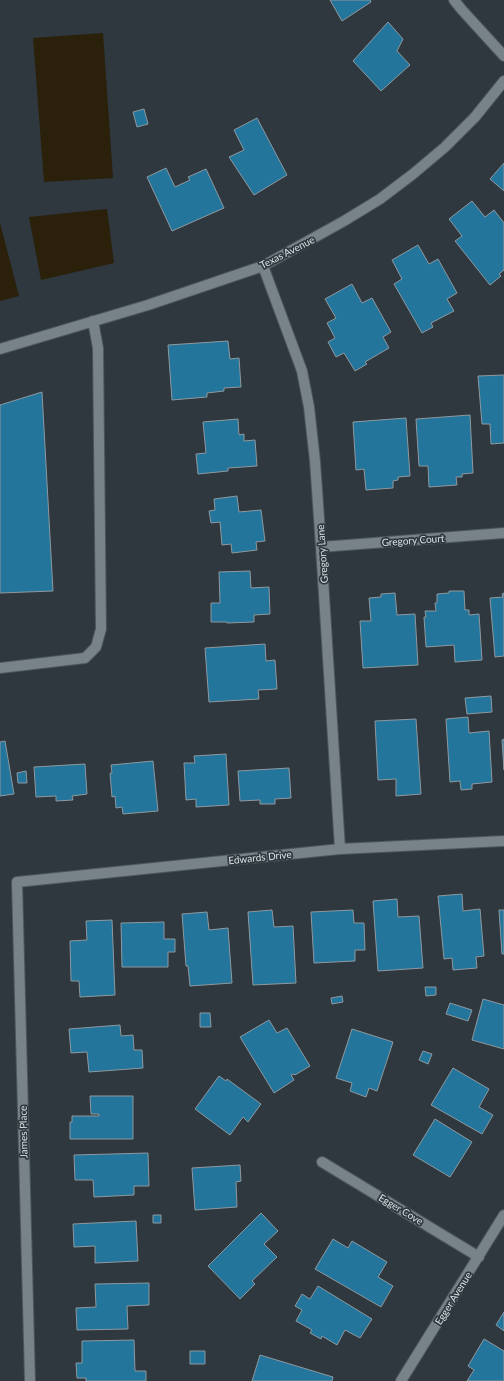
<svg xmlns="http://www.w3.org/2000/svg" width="504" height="1381" viewBox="0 0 504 1381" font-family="Lato,sans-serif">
<rect width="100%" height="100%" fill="#2e383e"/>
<path fill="#2b200a" d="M 103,33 L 113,178 L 44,182 L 33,38 Z
M 107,209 L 114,263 L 41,280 L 29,217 Z
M 0,223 L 19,296 L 0,301 Z"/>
<path fill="#23759b" stroke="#8e99a0" d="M 330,0 L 370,0 L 371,2 L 342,21 Z
M 388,22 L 403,39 L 397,51 L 410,65 L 381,91 L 353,61 Z
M 144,109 L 148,124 L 137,127 L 133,112 Z
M 257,118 L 287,175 L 254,195 L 229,157 L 244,150 L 234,130 Z
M 504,163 L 504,191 L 490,179 Z
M 166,168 L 175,187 L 190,180 L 188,177 L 206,169 L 224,208 L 172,231 L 147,177 Z
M 472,201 L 485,217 L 494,210 L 504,223 L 504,270 L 499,274 L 501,276 L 490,285 L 455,241 L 462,236 L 449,219 Z
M 418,245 L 429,264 L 438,259 L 457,293 L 447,299 L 454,311 L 431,323 L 433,327 L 422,333 L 394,284 L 402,279 L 392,260 Z
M 352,284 L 362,303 L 372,298 L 391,332 L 383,337 L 389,348 L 365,362 L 367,364 L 355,371 L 344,353 L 336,357 L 328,342 L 335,338 L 327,323 L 336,318 L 325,299 Z
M 228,341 L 230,359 L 239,358 L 241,387 L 224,388 L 224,391 L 207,393 L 207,397 L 172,400 L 168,345 Z
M 504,375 L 504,443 L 491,444 L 490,424 L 482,424 L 478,376 Z
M 42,392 L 53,591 L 0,593 L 0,405 Z
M 470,415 L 473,473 L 462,474 L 462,477 L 456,477 L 457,485 L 429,487 L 428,466 L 419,466 L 416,419 Z
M 406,418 L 410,476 L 398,477 L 398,480 L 393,481 L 393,488 L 366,490 L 364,469 L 356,470 L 353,422 Z
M 238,419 L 239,435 L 244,434 L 244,441 L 255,440 L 257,466 L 228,468 L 228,471 L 198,474 L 196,454 L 206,453 L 203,422 Z
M 237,496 L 239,512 L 261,510 L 265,541 L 256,542 L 257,550 L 232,553 L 231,544 L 222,545 L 220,522 L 211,523 L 209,511 L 215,510 L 214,499 Z
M 250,571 L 251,588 L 269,587 L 270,614 L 254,615 L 254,622 L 227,623 L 227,622 L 211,622 L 211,603 L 220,603 L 219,572 Z
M 449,591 L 464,591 L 465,610 L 469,610 L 469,615 L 479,614 L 482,660 L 455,662 L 454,645 L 426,647 L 424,617 L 426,617 L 425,611 L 436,611 L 435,603 L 437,603 L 437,594 L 449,593 Z
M 395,593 L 397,615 L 415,614 L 418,665 L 363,668 L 360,621 L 371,621 L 369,598 L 381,597 L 381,594 Z
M 504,593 L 504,656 L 495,657 L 490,598 L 503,597 L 502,594 Z
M 265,644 L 266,661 L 275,660 L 277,689 L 258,690 L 259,699 L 209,702 L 205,648 Z
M 491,696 L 492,712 L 467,714 L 465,698 Z
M 468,717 L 469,733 L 489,731 L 492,782 L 472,784 L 472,789 L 461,790 L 460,781 L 450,782 L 446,719 Z
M 416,719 L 421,794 L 396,796 L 396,779 L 378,780 L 375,721 Z
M 504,739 L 504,770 L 502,740 Z
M 5,741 L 14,794 L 0,796 L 0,742 Z
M 226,754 L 229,805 L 196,807 L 196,799 L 186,800 L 184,763 L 195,763 L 194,756 Z
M 153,761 L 158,811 L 123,814 L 122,807 L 116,808 L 115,796 L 112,797 L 110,773 L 112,773 L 111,765 Z
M 85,764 L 87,794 L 72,796 L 73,800 L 56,801 L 56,796 L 36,797 L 34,767 Z
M 289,768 L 291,798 L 275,799 L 275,804 L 260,804 L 260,800 L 240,801 L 238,771 Z
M 26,771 L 27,783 L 18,783 L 17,773 Z
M 462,894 L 463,911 L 480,909 L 484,956 L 476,957 L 477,968 L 453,970 L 452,958 L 444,959 L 438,896 Z
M 397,899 L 398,917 L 419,916 L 423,968 L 378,971 L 373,901 Z
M 272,910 L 274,927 L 293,926 L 296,983 L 253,985 L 248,912 Z
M 353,910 L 354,923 L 364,923 L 365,950 L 355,950 L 355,961 L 314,963 L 311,912 Z
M 499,910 L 504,910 L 504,954 L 502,954 Z
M 207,912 L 209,930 L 228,928 L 232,983 L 190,986 L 188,966 L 186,966 L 182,914 Z
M 112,920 L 115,995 L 80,997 L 79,981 L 71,981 L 70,941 L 87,940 L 86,921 Z
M 164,922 L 164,939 L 175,939 L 175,952 L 168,952 L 168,967 L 122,967 L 121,923 Z
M 425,987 L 436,987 L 436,995 L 426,996 Z
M 342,996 L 343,1002 L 332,1004 L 331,998 Z
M 483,999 L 504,1005 L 504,1049 L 472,1040 Z
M 450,1003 L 472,1010 L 468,1021 L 446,1014 Z
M 200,1013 L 210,1013 L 211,1027 L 200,1027 Z
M 269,1020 L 277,1033 L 287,1028 L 310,1066 L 295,1075 L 294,1074 L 291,1075 L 294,1080 L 274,1093 L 240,1037 Z
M 120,1025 L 121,1036 L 133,1035 L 134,1050 L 142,1050 L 143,1068 L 89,1072 L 87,1052 L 71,1053 L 69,1029 Z
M 352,1029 L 393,1042 L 377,1091 L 369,1088 L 366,1097 L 350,1091 L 352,1083 L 336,1078 Z
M 423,1051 L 432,1054 L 428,1064 L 419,1060 Z
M 453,1068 L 489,1089 L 479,1107 L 493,1115 L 482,1134 L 431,1105 Z
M 219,1076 L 226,1081 L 227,1079 L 261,1104 L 248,1122 L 243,1117 L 230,1135 L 195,1109 Z
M 90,1096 L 133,1096 L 133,1139 L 70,1139 L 70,1122 L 72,1122 L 72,1116 L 99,1116 L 99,1114 L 91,1114 Z
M 435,1119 L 472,1142 L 450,1177 L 413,1155 Z
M 148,1153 L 149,1186 L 134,1186 L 134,1195 L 94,1197 L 93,1180 L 75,1180 L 74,1155 Z
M 240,1165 L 241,1181 L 236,1182 L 237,1207 L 195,1210 L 192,1168 Z
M 261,1213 L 278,1231 L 264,1244 L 277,1257 L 252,1281 L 255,1284 L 240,1299 L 208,1266 Z
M 153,1215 L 161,1215 L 161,1223 L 153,1223 Z
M 136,1221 L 138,1261 L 95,1263 L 95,1246 L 74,1247 L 73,1224 Z
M 333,1239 L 348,1248 L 352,1241 L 387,1262 L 378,1277 L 393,1286 L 381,1307 L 315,1269 Z
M 149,1283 L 149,1305 L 127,1306 L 128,1329 L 77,1330 L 76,1308 L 96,1307 L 95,1284 Z
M 318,1286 L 372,1319 L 360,1338 L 345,1330 L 337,1345 L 322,1336 L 321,1339 L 310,1333 L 312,1330 L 296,1321 L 302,1310 L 295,1306 L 302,1294 L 310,1299 Z
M 504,1312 L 504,1331 L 496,1325 Z
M 484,1339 L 504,1351 L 504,1381 L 467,1381 L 474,1370 L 468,1366 Z
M 134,1340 L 135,1371 L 146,1371 L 146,1381 L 86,1381 L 86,1378 L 77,1378 L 76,1363 L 82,1363 L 82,1341 Z
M 190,1351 L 205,1351 L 205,1364 L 190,1364 Z
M 260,1355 L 333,1377 L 332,1381 L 252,1381 Z"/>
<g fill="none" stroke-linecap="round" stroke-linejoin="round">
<g stroke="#4d565a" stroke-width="12">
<path id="service" d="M 0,668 L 85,658 L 96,647 L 101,629 L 98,348 L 93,321"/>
</g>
<g stroke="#4d565a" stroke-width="12">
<path id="minor" d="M 454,0 L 462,10 L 504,56
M 263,266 L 302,371 L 309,407 L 315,461 L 321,547 L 340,849
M 0,349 L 148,305 L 263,266 L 344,221 L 380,199 L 413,174 L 445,147 L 475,117 L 504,81
M 321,547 L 504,533
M 322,1162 L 479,1257
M 30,1381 L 17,882 L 340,849 L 504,841
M 401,1381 L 504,1215"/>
</g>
<use href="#service" stroke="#778289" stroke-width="10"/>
<use href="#minor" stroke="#778289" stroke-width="10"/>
</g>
<g text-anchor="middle" stroke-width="3.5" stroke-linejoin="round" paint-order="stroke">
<g font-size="10" fill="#dce2e6" stroke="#2e383e">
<text transform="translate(287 252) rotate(-27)" y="4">Texas Avenue</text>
<text transform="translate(413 540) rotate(-4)" y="4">Gregory Court</text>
<text transform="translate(322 554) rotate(-94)" y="4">Gregory Lane</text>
<text transform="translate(260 857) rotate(-6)" y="4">Edwards Drive</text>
<text transform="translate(23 1132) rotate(-91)" y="4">James Place</text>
<text transform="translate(401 1209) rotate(31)" y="4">Egger Cove</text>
<text transform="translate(453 1298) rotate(-58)" y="4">Egger Avenue</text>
</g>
</g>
</svg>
